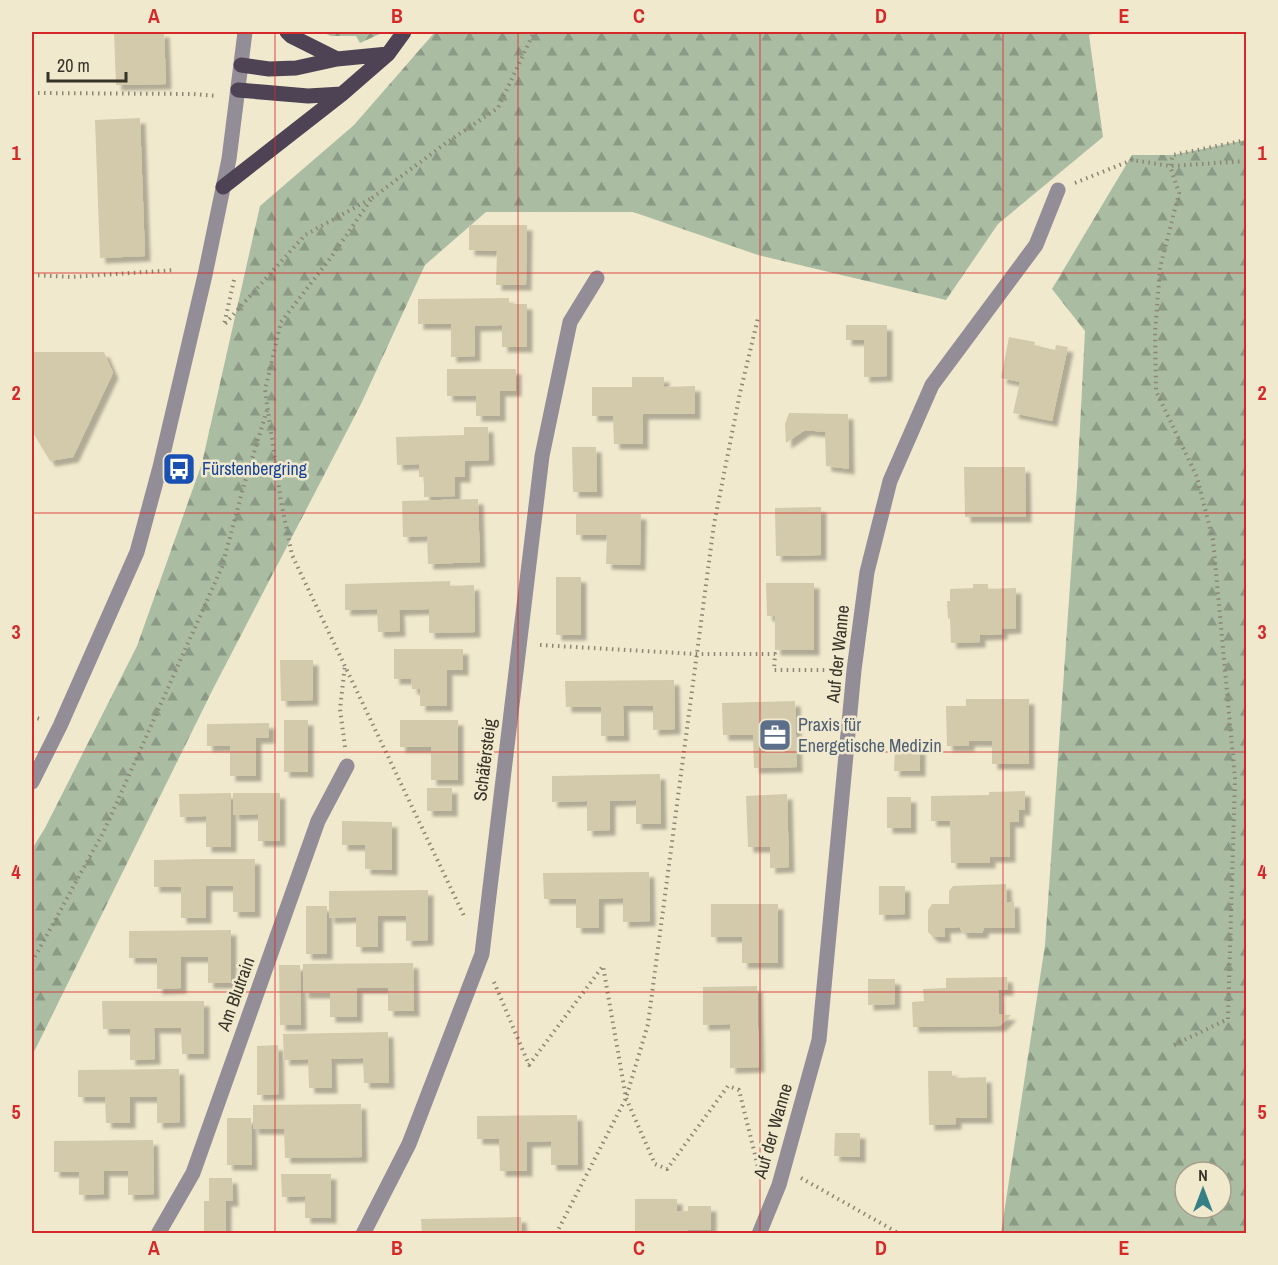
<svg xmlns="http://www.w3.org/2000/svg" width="1278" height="1265" viewBox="0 0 1278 1265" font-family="'Archivo Narrow',sans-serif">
<defs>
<pattern id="forest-firs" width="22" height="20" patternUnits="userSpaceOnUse" patternTransform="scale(1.5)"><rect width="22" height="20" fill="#aabda3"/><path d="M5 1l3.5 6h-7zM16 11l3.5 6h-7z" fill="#8b9a85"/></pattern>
<filter id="shadow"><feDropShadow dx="5.5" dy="5.5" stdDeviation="1.5" flood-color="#0004"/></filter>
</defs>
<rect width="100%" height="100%" fill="#f1e9cd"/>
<path fill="url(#forest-firs)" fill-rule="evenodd" d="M 322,32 L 384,32 L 360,43 L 356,36 L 331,36 Z
M 435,32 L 1074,32 L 1089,34 L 1090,32 L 1099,32 L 1089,35 L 1103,137 L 998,224 L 946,300 L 758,255 L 633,212 L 486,212 L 425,265 L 361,404 L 213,689 L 32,1056 L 32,849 L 45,828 L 137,646 L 202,463 L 260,206 L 354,125 Z
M 1246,140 L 1246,1233 L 1001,1233 L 1045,945 L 1077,485 L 1085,331 L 1052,289 L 1132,155 L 1173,155 ZM 1185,1172 L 1221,1172 L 1221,1208 L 1185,1208 Z"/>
<path fill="#d3caab" filter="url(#shadow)" d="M 114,32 L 164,32 L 166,84 L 116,85 Z
M 140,118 L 145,256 L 100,258 L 95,120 Z
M 469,225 L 527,225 L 526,285 L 496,285 L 497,251 L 469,250 Z
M 509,298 L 509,304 L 527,304 L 527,347 L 502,347 L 502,325 L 475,326 L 475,356 L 451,357 L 451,324 L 418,324 L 418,299 Z
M 846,325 L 887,325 L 887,376 L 864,377 L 864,340 L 846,340 Z
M 1009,337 L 1035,342 L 1034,345 L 1055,350 L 1056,345 L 1068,347 L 1052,421 L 1013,413 L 1020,382 L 1001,378 Z
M 32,352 L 104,352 L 113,373 L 73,457 L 50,461 L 32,431 Z
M 447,369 L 516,369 L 516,391 L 500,391 L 500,416 L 476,416 L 476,396 L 447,396 Z
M 632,377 L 664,377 L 664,387 L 695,386 L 695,414 L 643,414 L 643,444 L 614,444 L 613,416 L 592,416 L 592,387 L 632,387 Z
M 789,413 L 848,414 L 849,469 L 826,466 L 825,432 L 805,430 L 786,443 L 785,424 Z
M 464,427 L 488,427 L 489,460 L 465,461 L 465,477 L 455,477 L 455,496 L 424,497 L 424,477 L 419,477 L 419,464 L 397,465 L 396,437 L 464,435 Z
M 572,447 L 596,447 L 597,492 L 573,492 Z
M 964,467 L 1025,467 L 1026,517 L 965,517 Z
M 478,499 L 480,562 L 428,564 L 427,536 L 403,537 L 402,501 Z
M 821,507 L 821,555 L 776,556 L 775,508 Z
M 576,514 L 641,514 L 640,565 L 606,564 L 607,535 L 576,535 Z
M 556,577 L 581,577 L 581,635 L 556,635 Z
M 450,581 L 450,586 L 474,585 L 475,632 L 429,633 L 429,609 L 399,610 L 400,631 L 378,632 L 377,609 L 345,610 L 345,584 Z
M 766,583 L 814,583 L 814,650 L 775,650 L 775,616 L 767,616 Z
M 973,584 L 988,584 L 988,589 L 1016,588 L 1016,628 L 1002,629 L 1002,634 L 980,635 L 980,642 L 951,643 L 950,618 L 948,619 L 947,601 L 950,601 L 950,589 L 973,588 Z
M 394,649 L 463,649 L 463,670 L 447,670 L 447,706 L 420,706 L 420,689 L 412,689 L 411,679 L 394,679 Z
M 280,660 L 313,660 L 313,700 L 281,701 Z
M 674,680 L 675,729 L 653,730 L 653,706 L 623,706 L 624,736 L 601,736 L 601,707 L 566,707 L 565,681 Z
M 966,699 L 1029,699 L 1029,764 L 992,764 L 992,741 L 969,741 L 969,746 L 947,746 L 946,706 L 966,706 Z
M 795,701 L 797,767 L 754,768 L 753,735 L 723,735 L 722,703 Z
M 284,720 L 308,720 L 308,772 L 284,772 Z
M 400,720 L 458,720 L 458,780 L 431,780 L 431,747 L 400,747 Z
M 269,723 L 269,738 L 256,738 L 256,776 L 230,776 L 230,746 L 207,746 L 207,724 Z
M 895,748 L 920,748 L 920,771 L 894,771 Z
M 660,774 L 661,824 L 636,824 L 636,800 L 610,801 L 610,830 L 587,831 L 587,801 L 552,802 L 552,776 Z
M 427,788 L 452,788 L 452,811 L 427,811 Z
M 1025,791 L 1025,810 L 1019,810 L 1019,822 L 1010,822 L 1010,857 L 990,857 L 990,863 L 951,863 L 950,821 L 931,821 L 931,796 L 989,795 L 989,792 Z
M 231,793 L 231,847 L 206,847 L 206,816 L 180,817 L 179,794 Z
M 233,793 L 280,793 L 280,841 L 258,841 L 258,814 L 233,815 Z
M 787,794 L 789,867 L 770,868 L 770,847 L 748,847 L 746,796 Z
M 887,797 L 911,797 L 911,828 L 887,828 Z
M 342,821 L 392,822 L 392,870 L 365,869 L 365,845 L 342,845 Z
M 205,859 L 255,859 L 255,912 L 233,912 L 233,886 L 206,886 L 206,918 L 181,918 L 181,887 L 154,887 L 154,860 Z
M 649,872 L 650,921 L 623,922 L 623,898 L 599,899 L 599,928 L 576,928 L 576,899 L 544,899 L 543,873 Z
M 1006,884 L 1007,902 L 1014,902 L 1015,928 L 984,928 L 982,933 L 962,933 L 960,927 L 945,928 L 945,937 L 933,937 L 928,932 L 928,910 L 932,904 L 949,904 L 949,891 L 953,886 Z
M 879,886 L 905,886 L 905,914 L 879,915 Z
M 428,890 L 428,940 L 406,941 L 406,916 L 378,916 L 378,947 L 356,947 L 356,917 L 329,918 L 329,891 Z
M 711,904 L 778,904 L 778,963 L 742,963 L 742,937 L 711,937 Z
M 306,906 L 327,906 L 327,954 L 306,954 Z
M 231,930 L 231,983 L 208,983 L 208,957 L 181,957 L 181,988 L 157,989 L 157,958 L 129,958 L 129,931 Z
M 413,963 L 414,1011 L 388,1011 L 388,988 L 357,988 L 357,1017 L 330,1017 L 330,993 L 303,993 L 303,964 Z
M 279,965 L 300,965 L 301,1025 L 280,1025 Z
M 1007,977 L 1008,990 L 998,990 L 999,1014 L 1011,1015 L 1000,1026 L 913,1027 L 912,1002 L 924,1001 L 923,989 L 946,988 L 946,978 Z
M 868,979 L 895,979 L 895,1004 L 868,1005 Z
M 757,986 L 759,1067 L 730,1068 L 730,1024 L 703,1025 L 703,987 Z
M 102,1001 L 204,1001 L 204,1054 L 182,1054 L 181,1028 L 154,1028 L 155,1059 L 130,1060 L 130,1029 L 103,1029 Z
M 388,1032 L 389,1083 L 364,1083 L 363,1058 L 331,1059 L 332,1088 L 309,1088 L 308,1059 L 284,1060 L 283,1034 Z
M 278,1045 L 279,1094 L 257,1095 L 257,1046 Z
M 179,1069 L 180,1122 L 157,1123 L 157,1097 L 130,1097 L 130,1123 L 106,1123 L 105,1097 L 78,1097 L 78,1070 Z
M 928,1071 L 952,1071 L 952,1078 L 986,1077 L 987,1118 L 956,1118 L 956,1124 L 929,1125 Z
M 361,1104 L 362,1157 L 285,1158 L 284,1129 L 253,1129 L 253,1105 Z
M 577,1115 L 578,1165 L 551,1165 L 551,1141 L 527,1142 L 527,1171 L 500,1171 L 499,1139 L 477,1139 L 477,1116 Z
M 227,1118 L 251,1118 L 252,1165 L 227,1165 Z
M 835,1133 L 860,1133 L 860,1157 L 834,1156 Z
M 153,1140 L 154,1194 L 128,1195 L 128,1171 L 104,1171 L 104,1194 L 79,1195 L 79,1172 L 54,1172 L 54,1141 Z
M 281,1174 L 331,1174 L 331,1218 L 305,1218 L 305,1196 L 282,1197 Z
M 209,1178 L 232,1178 L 233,1201 L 226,1201 L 226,1234 L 204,1234 L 204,1201 L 209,1201 Z
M 635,1199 L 677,1199 L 677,1211 L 688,1211 L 688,1206 L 711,1206 L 711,1230 L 688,1230 L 688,1234 L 635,1234 Z
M 521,1217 L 522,1234 L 422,1234 L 421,1219 Z"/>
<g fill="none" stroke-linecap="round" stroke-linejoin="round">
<path stroke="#8c8674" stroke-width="4" stroke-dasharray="1.5 4.5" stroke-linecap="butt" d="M 32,93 L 193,94 L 217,96
M 1075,183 L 1132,160 L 1170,166 L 1246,161
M 372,198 L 446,143 L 498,108 L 534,32
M 32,275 L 71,277 L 175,270
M 234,280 L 224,325 L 305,235 L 372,198 L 332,256 L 281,322 L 265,390 L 281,502 L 292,555 L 465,918
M 540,645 L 696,654 L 775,654 L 774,670 L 836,670
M 32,716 L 42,720
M 345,747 L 340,709 L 345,665
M 32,962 L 104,831 L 222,567 L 242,492 L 267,410
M 494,982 L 529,1065 L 603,966 L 626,1098 L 655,1164 L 667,1169 L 728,1086 L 739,1090 L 760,1175
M 1174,1045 L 1228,1019 L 1235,778 L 1213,540 L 1197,477 L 1156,391 L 1155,333 L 1160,268 L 1179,193 L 1170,166 L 1173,155 L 1246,140
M 801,1178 L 900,1234
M 556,1234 L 626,1098 L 648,1024 L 714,524 L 740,393 L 758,318"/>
<path stroke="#938d97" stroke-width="15" d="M 32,782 L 60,726 L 137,552 L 160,467 L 205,275 L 229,159 L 245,32
M 158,1234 L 193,1173 L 318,821 L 347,766
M 363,1234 L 409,1144 L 482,954 L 542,456 L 570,322 L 597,278
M 759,1234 L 779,1185 L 819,1040 L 854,670 L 867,572 L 890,481 L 932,385 L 1036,245 L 1058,190"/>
<path stroke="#4d4355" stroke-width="15" d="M 287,32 L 291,36 L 337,59
M 241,65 L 269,69 L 296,68 L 337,59 L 388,54
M 238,90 L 308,96 L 342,94
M 223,187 L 342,94 L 388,54 L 404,32"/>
</g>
<path fill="none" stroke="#d62828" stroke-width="1.5" stroke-opacity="0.55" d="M 275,32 L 275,1234M 518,32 L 518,1234M 760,32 L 760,1234M 1003,32 L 1003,1234M 32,273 L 1246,273M 32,513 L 1246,513M 32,752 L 1246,752M 32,992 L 1246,992"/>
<defs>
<g id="bus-square" transform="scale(1.725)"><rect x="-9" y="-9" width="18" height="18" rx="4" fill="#1a4fb4" stroke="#f1e9cd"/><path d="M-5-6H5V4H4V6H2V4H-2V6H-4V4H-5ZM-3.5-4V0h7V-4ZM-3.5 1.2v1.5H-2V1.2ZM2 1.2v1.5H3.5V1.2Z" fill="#fff"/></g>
<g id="office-square" transform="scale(1.725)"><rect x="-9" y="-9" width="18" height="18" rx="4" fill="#5c6f8a" stroke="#f1e9cd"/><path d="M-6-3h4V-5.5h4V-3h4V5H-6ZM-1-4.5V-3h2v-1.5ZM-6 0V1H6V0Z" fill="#fff"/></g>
</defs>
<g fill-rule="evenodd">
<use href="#bus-square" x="179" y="469"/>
<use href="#office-square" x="775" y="735"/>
</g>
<g text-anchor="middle" stroke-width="5" stroke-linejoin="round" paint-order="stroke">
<g font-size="18" fill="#164399" stroke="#f1e9cd" text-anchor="start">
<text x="202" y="475">Fürstenbergring</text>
</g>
<g font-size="18" fill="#363328" stroke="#f1e9cd">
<text transform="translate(838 654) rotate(-84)" y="6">Auf der Wanne</text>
<text transform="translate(485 760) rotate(-83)" y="6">Schäfersteig</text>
<text transform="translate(236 994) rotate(-70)" y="6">Am Blutrain</text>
<text transform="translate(773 1131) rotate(-74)" y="6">Auf der Wanne</text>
</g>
<g font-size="18" fill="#4e5e75" stroke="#f1e9cd" text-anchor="start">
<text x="798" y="731">Praxis für<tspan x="798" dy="21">Energetische Medizin</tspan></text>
</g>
</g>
<rect width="1278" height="1265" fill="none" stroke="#f1e9cd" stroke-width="66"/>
<g transform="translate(1203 1190)"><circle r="28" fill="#f1e9cd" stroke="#a6a08b" stroke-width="1.5"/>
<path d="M0-4.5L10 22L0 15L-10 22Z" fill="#377f86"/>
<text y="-9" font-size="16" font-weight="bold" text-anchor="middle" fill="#363328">N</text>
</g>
<path d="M48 72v9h78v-9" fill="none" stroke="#363328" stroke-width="3"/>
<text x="57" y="72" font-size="18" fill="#363328" stroke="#f1e9cd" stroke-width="4.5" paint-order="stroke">20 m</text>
<rect x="33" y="33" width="1212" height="1199" fill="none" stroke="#d62828" stroke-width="2"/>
<g font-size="20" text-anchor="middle" font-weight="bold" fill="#d62828">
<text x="154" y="23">A</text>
<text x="397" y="23">B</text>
<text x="639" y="23">C</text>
<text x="881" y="23">D</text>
<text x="1124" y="23">E</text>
<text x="16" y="160">1</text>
<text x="1262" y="160">1</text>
<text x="16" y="400">2</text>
<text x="1262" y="400">2</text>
<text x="16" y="639">3</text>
<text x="1262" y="639">3</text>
<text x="16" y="879">4</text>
<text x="1262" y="879">4</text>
<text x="16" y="1119">5</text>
<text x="1262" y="1119">5</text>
<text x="154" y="1255">A</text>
<text x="397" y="1255">B</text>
<text x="639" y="1255">C</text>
<text x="881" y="1255">D</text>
<text x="1124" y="1255">E</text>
</g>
</svg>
